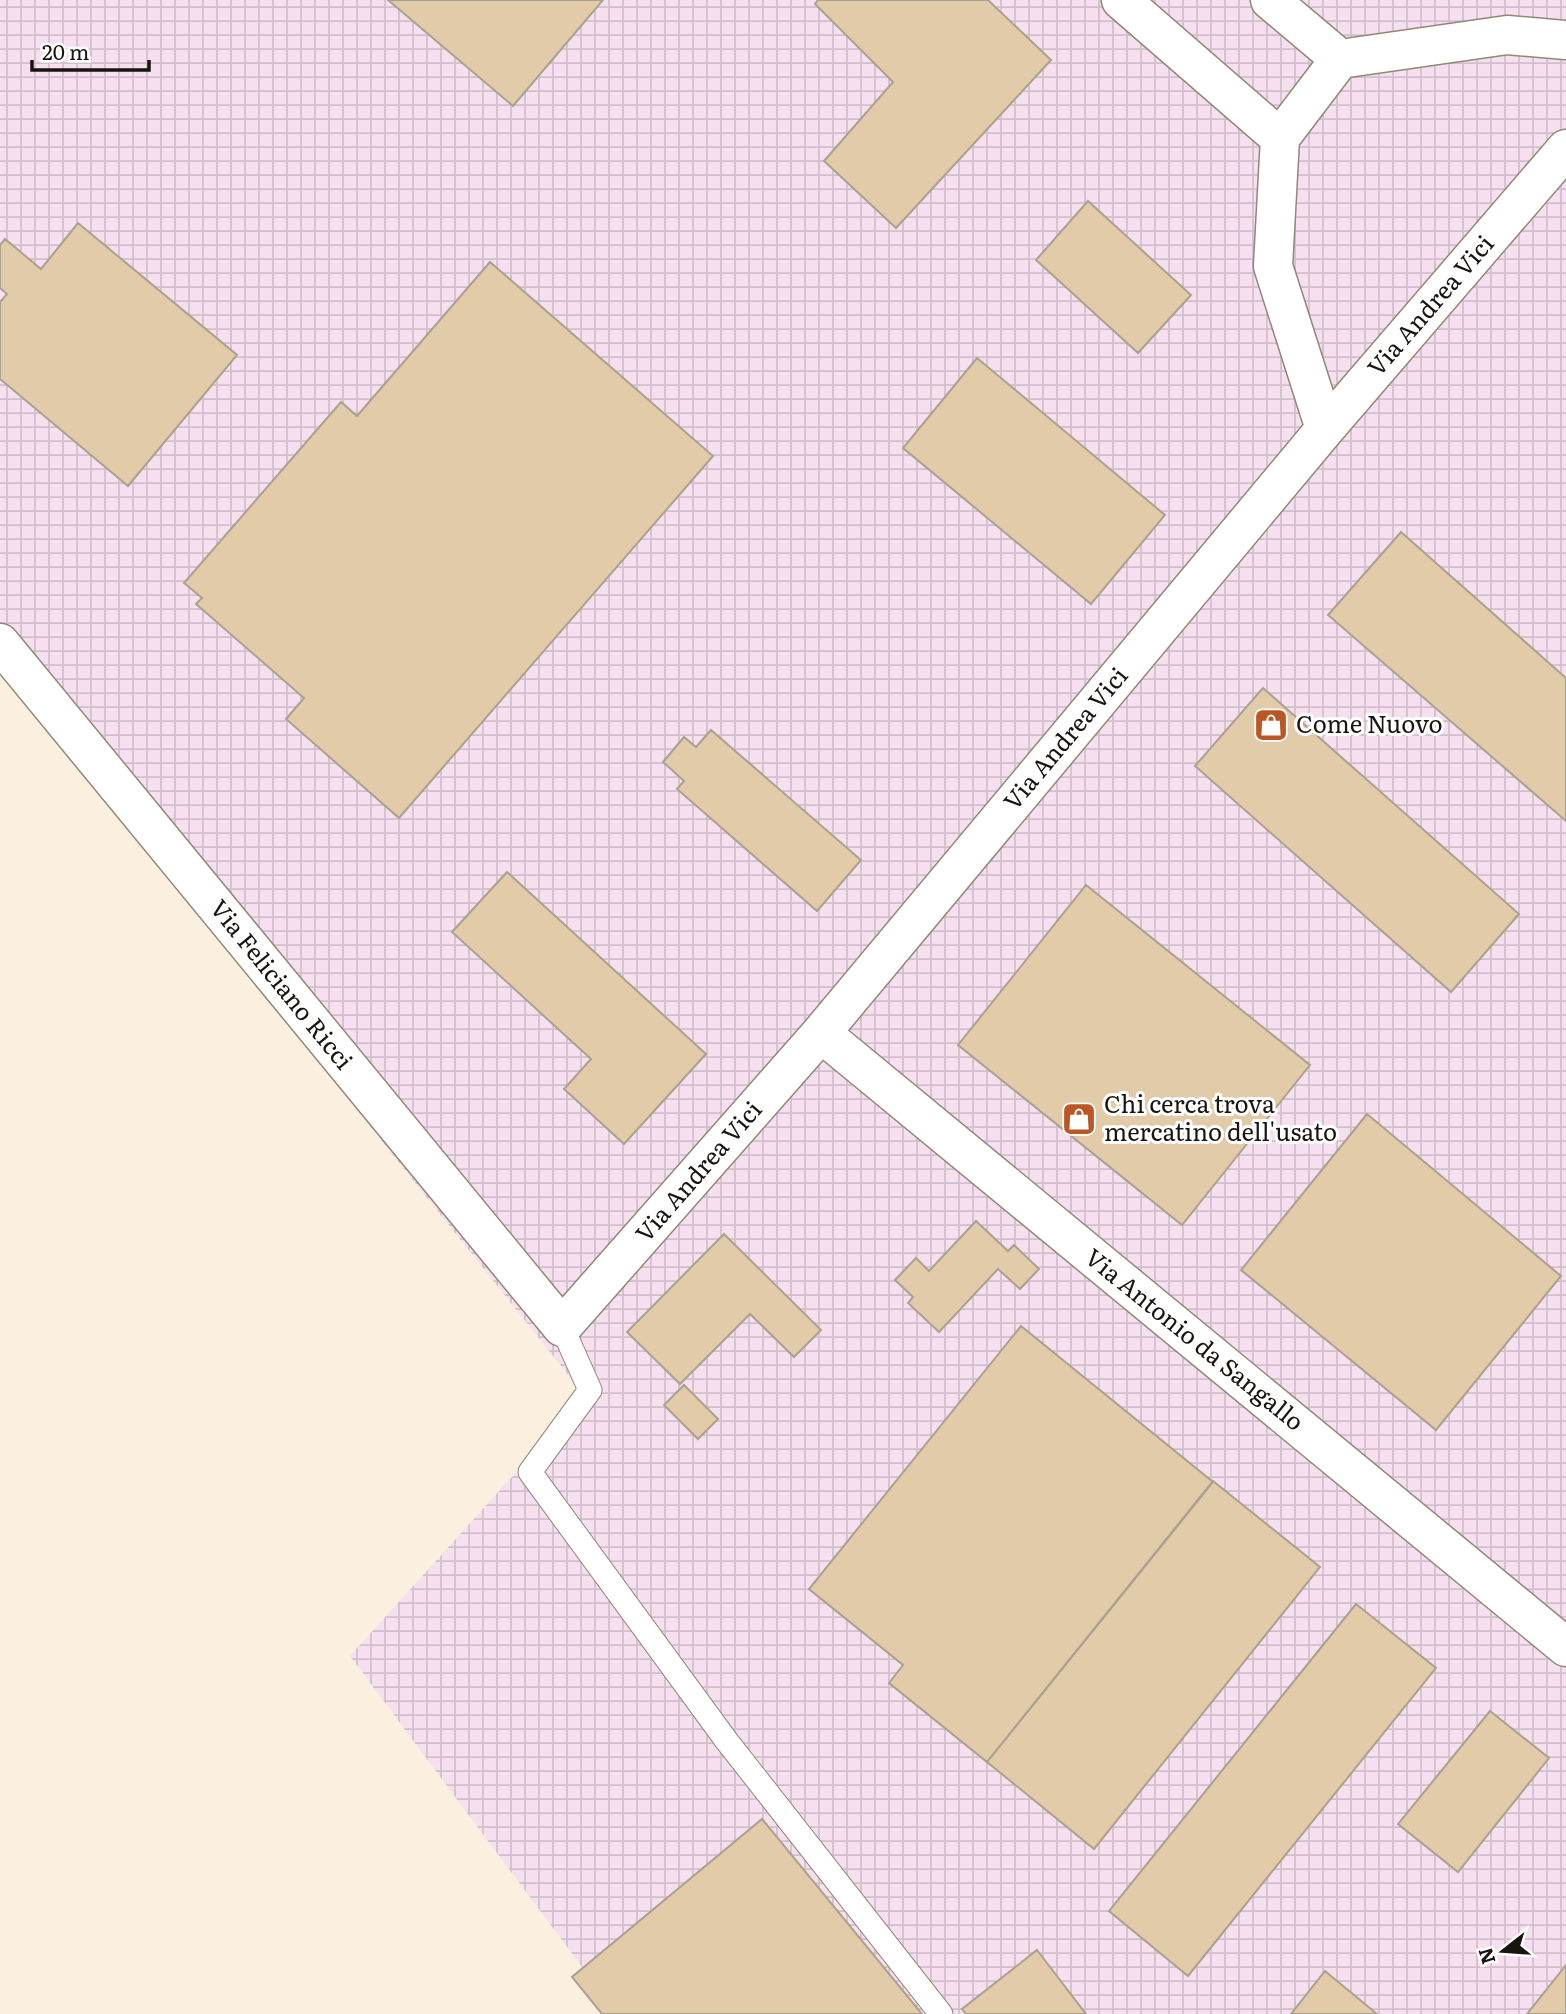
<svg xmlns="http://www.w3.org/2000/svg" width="1566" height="2014" viewBox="0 0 1566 2014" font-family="Literata,serif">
<defs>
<pattern id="industrial-grid" width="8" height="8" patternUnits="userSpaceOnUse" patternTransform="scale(1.75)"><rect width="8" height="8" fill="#f6e0ef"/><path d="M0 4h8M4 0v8" fill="none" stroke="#d2bfcc"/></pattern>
</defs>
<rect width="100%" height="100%" fill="#fbf0df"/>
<path fill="url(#industrial-grid)" d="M 0,0 L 1566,0 L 1566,2014 L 617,2014 L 350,1656 L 585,1396 L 0,662 Z"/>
<path fill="#e1cba8" stroke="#aba191" stroke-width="2" d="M 388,0 L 603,0 L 513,106 Z
M 818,0 L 988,0 L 1051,60 L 896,228 L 824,161 L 893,82 L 815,4 Z
M 1088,201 L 1191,295 L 1138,353 L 1036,260 Z
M 78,223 L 237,355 L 128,486 L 0,379 L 0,302 L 7,294 L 0,288 L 0,245 L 5,239 L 41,269 Z
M 490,262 L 713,456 L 399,818 L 286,719 L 304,698 L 196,604 L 202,598 L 184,583 L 341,402 L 357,416 Z
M 977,358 L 1165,515 L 1091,604 L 903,448 Z
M 1401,532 L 1566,678 L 1566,821 L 1328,615 Z
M 1263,688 L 1519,914 L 1451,992 L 1195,766 Z
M 711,730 L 861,860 L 817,911 L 677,789 L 684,781 L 663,762 L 684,737 L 696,747 Z
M 507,872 L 706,1054 L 624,1144 L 564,1089 L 591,1059 L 452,932 Z
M 1086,885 L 1310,1065 L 1182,1225 L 958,1045 Z
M 1367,1114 L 1561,1276 L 1436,1430 L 1241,1270 Z
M 976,1221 L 1008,1251 L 1014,1245 L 1039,1269 L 1020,1289 L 998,1269 L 939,1332 L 908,1303 L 913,1297 L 895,1280 L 916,1258 L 929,1271 Z
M 724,1234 L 821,1330 L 794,1357 L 750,1314 L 680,1384 L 627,1332 Z
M 1021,1326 L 1213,1482 L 987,1762 L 889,1683 L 903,1665 L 809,1589 Z
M 684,1385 L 718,1419 L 698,1439 L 664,1405 Z
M 1213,1481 L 1320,1567 L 1094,1849 L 987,1762 Z
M 1356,1604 L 1436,1668 L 1188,1976 L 1109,1911 Z
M 1490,1711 L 1549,1758 L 1458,1872 L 1398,1824 Z
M 762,1819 L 922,2014 L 602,2014 L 572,1977 Z
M 1037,1950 L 1086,2014 L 966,2014 L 962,2009 Z
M 1566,1965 L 1566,2014 L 1527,2014 Z
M 1325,1971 L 1377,2014 L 1291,2014 Z"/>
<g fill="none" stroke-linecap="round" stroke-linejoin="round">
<g stroke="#928879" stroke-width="25">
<path id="lane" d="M 562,1327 L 590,1390 L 530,1472 L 726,1740 L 941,2014"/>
</g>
<g stroke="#928879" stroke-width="41">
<path id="street" d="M 1121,0 L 1280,138
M 1270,0 L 1340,59
M 1325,429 L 1273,266 L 1280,138 L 1340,59 L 1507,35 L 1566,40
M 0,643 L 562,1327 L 821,1033 L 1325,429 L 1566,149
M 821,1033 L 1566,1647"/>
</g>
<use href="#lane" stroke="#fff" stroke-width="23"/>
<use href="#street" stroke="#fff" stroke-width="38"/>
</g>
<defs>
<g id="shop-square" transform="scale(1.75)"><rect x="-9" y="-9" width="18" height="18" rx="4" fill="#bb5724" stroke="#fff"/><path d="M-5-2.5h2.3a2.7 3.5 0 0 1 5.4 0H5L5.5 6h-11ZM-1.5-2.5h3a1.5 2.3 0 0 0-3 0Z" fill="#fff"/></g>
</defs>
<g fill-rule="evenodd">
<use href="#shop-square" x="1271" y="725"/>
<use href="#shop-square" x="1079" y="1119"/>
</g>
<g text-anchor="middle" stroke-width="6" stroke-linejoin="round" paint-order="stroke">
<g font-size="24" fill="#18140f" stroke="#fff">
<text transform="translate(1431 306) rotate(-49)" y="8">Via Andrea Vici</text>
<text transform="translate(1066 739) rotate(-50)" y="8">Via Andrea Vici</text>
<text transform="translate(281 985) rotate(51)" y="8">Via Feliciano Ricci</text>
<text transform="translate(699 1172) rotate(-49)" y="8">Via Andrea Vici</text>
<text transform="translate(1194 1340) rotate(39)" y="8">Via Antonio da Sangallo</text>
</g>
<g font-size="24" fill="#18140f" stroke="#fff" text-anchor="start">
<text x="1296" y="733">Come Nuovo</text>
<text x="1104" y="1113">Chi cerca trova<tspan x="1104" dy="28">mercatino dell'usato</tspan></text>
</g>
</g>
<g transform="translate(1503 1951) rotate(253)" stroke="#ffffff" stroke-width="5" paint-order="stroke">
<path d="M0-5L12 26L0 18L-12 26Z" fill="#18140f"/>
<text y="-10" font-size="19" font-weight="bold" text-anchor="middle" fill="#18140f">N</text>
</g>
<path d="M32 60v10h117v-10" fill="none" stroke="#18140f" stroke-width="3.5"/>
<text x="42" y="60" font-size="21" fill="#18140f" stroke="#ffffff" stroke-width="5" paint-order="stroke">20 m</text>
</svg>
